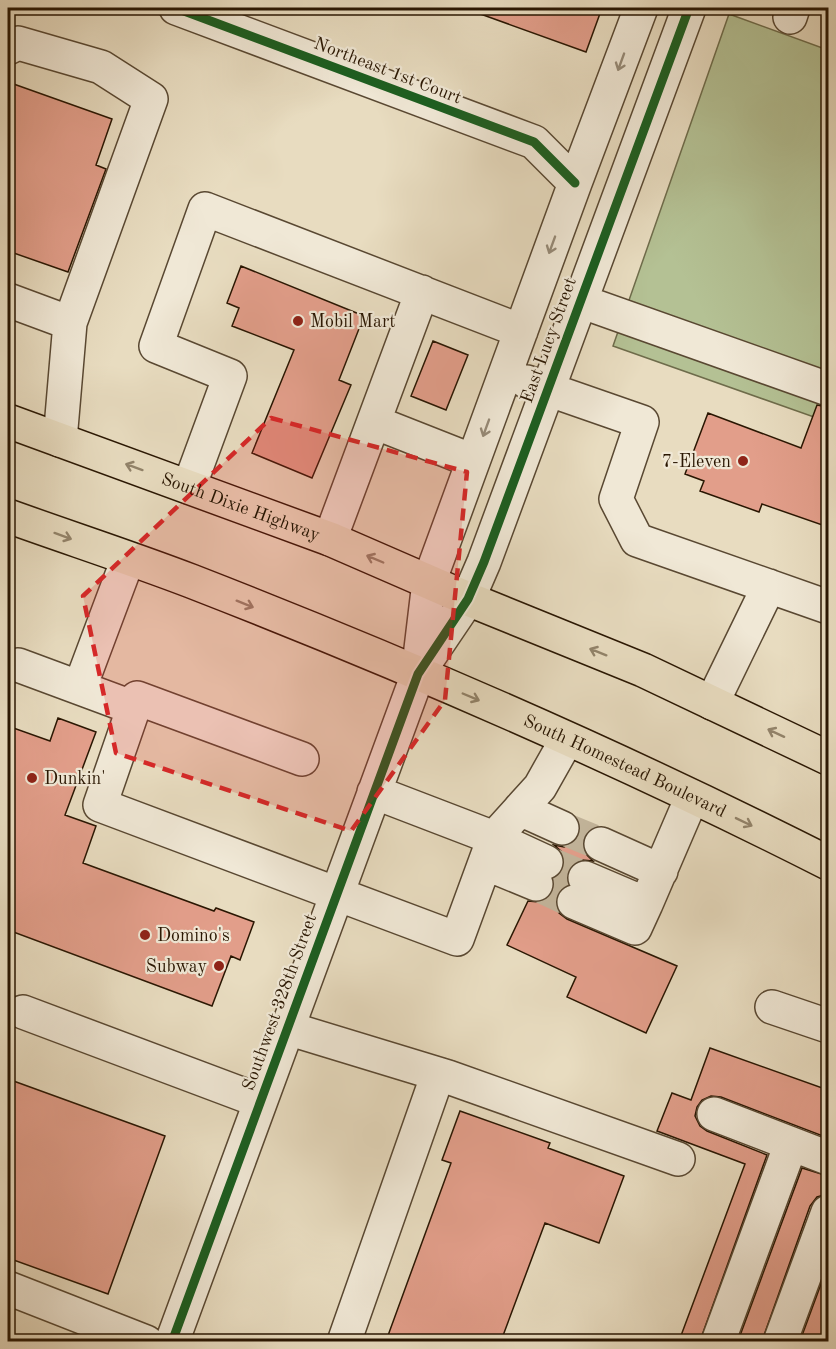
<svg xmlns="http://www.w3.org/2000/svg" width="836" height="1349" viewBox="0 0 836 1349" font-family="'Old Standard TT',serif">
<rect width="100%" height="100%" fill="#e8dcc0"/>
<filter id="stains"><feTurbulence type="fractalNoise" baseFrequency=".00333" numOctaves="4"/><feColorMatrix values="0 0 0 0 .2 0 0 0 0 .09 0 0 0 0 .02 0 0 0 .5 -.17"/></filter>
<radialGradient id="worn" r=".72"><stop offset=".6" stop-color="#630" stop-opacity="0"/><stop offset="1" stop-color="#630" stop-opacity=".3"/></radialGradient>
<path fill="#b4c194" stroke="#6e6c4b" stroke-width="1.5" d="M 729,14 L 828,50 L 828,422 L 613,346 Z"/>
<path fill="#e29e8a" stroke="#291602" stroke-width="1.5" d="M 472,8 L 602,8 L 586,52 L 472,11 Z
M 8,82 L 112,119 L 96,165 L 106,169 L 68,272 L 8,251 Z
M 241,266 L 364,316 L 339,380 L 351,385 L 312,478 L 252,453 L 294,350 L 232,326 L 239,308 L 227,303 Z
M 433,341 L 468,355 L 446,410 L 411,396 Z
M 817,405 L 828,407 L 828,527 L 762,504 L 759,512 L 700,491 L 704,481 L 685,474 L 708,413 L 801,448 Z
M 58,718 L 96,732 L 65,815 L 96,826 L 83,863 L 214,911 L 216,908 L 254,922 L 240,960 L 231,956 L 212,1006 L 8,930 L 8,726 L 50,741 Z
M 579,823 L 592,828 L 584,836 L 582,845 L 586,854 L 593,861 L 582,860 L 573,863 L 568,870 L 566,880 L 568,885 L 562,887 L 557,895 L 555,904 L 559,913 L 567,919 L 677,966 L 646,1033 L 567,997 L 576,977 L 507,945 L 528,901 L 539,902 L 548,898 L 553,892 L 553,879 L 563,870 L 565,861 L 562,852 L 554,845 L 564,847 L 573,843 L 579,835 Z
M 710,1048 L 828,1090 L 828,1138 L 721,1097 L 711,1096 L 702,1100 L 697,1107 L 695,1116 L 700,1126 L 707,1131 L 767,1155 L 700,1341 L 679,1341 L 745,1164 L 657,1131 L 672,1093 L 691,1100 Z
M 8,1079 L 165,1136 L 108,1294 L 8,1258 Z
M 460,1111 L 550,1143 L 548,1148 L 624,1176 L 599,1243 L 545,1223 L 501,1341 L 386,1341 L 451,1163 L 442,1160 Z
M 802,1168 L 828,1176 L 828,1194 L 817,1197 L 810,1206 L 762,1341 L 738,1341 Z
M 828,1265 L 828,1341 L 800,1341 Z"/>
<g fill="none" stroke-linecap="round" stroke-linejoin="round">
<path stroke="#c2b49a" stroke-width="33" stroke-dasharray="33 16" stroke-linecap="butt" d="M 562,828 L 601,844
M 546,862 L 585,878
M 536,884 L 574,902"/>
<g stroke="#594832" stroke-width="36">
<path id="minor" d="M 176,8 L 534,142 L 575,183
M 790,17 L 793,8
M 8,48 L 18,43 L 101,67 L 151,99 L 70,323 L 8,300
M 580,301 L 828,389
M 527,382 L 642,422 L 616,499 L 637,540 L 828,607
M 374,422 L 473,461
M 60,440 L 70,323
M 189,487 L 230,376 L 156,346 L 205,209 L 521,331
M 330,539 L 422,292
M 18,665 L 134,708
M 420,670 L 468,599 L 484,562 L 689,8
M 80,687 L 128,559
M 712,703 L 769,586
M 302,759 L 137,698 L 100,805 L 457,939 L 494,838 L 540,787 L 567,739
M 374,792 L 494,838 L 546,862
M 520,809 L 562,828
M 601,844 L 661,871
M 485,863 L 536,884
M 585,878 L 646,904 L 692,797
M 574,902 L 635,928 L 646,904
M 772,1007 L 828,1026
M 23,1012 L 260,1101
M 287,1028 L 448,1077 L 678,1159
M 714,1114 L 828,1158
M 8,1288 L 146,1342
M 172,1342 L 418,674 L 429,582 L 575,183 L 641,8
M 344,1342 L 438,1074
M 718,1342 L 791,1144
M 780,1342 L 828,1212"/>
</g>
<g stroke="#291602" stroke-width="36">
<g id="highway">
<path id="s1" d="M 8,421 L 330,539 L 468,599 L 643,670 L 828,758"/>
<path id="s2" d="M 8,516 C 69,538 131,558 191,581 C 407,665 621,758 828,863"/>
</g>
</g>
<use href="#minor" stroke="#f0e8d6" stroke-width="33"/>
<use href="#highway" stroke="#e8dcc0" stroke-width="33"/>
<g stroke="#f0e8d6" stroke-width="13">
<path id="cycleway" d="M 176,8 L 534,142 L 575,183
M 172,1342 L 418,674 L 468,599 L 484,562 L 689,8"/>
</g>
<use href="#cycleway" stroke="#1b5e20" stroke-width="9"/>
</g>
<defs><path id="oneway-shaft" d="M-6 0H5M1.5-3L5.5 0L1.5 3" fill="none" stroke-width="1.6" stroke-linecap="round" stroke-linejoin="round" transform="scale(1.5)"/></defs>
<g stroke="#968a77">
<use href="#oneway-shaft" transform="translate(621 62) rotate(110)"/>
<use href="#oneway-shaft" transform="translate(552 245) rotate(110)"/>
<use href="#oneway-shaft" transform="translate(486 428) rotate(110)"/>
</g>
<g stroke="#92836a">
<use href="#oneway-shaft" transform="translate(134 467) rotate(-160)"/>
<use href="#oneway-shaft" transform="translate(63 536) rotate(20)"/>
<use href="#oneway-shaft" transform="translate(375 559) rotate(-157)"/>
<use href="#oneway-shaft" transform="translate(245 604) rotate(22)"/>
<use href="#oneway-shaft" transform="translate(598 652) rotate(-158)"/>
<use href="#oneway-shaft" transform="translate(471 697) rotate(23)"/>
<use href="#oneway-shaft" transform="translate(776 733) rotate(-155)"/>
<use href="#oneway-shaft" transform="translate(744 822) rotate(26)"/>
</g>
<path fill="#d62828" fill-opacity="0.2" stroke="#d62828" stroke-width="4.5" stroke-dasharray="12 8" stroke-linejoin="round" d="M 271,418 L 467,472 L 445,700 L 351,831 L 116,753 L 83,596 Z"/>
<g fill="#8f2418" stroke="#f0e8d6" stroke-width="2">
<circle cx="298" cy="321" r="6"/>
<circle cx="743" cy="461" r="6"/>
<circle cx="32" cy="778" r="6"/>
<circle cx="145" cy="935" r="6"/>
<circle cx="219" cy="966" r="6"/>
</g>
<g text-anchor="middle" stroke-width="4.5" stroke-linejoin="round" paint-order="stroke">
<g font-size="18" fill="#291602" stroke="#f0e8d6">
<text transform="translate(388 70) rotate(21)" y="6">Northeast 1st Court</text>
<text transform="translate(548 340) rotate(-70)" y="6">East Lucy Street</text>
<text dy="6" stroke="none"><textPath href="#s1" startOffset="248">South Dixie Highway</textPath></text>
<text dy="6" stroke="none"><textPath href="#s2" startOffset="666">South Homestead Boulevard</textPath></text>
<text transform="translate(279 1002) rotate(-70)" y="6">Southwest 328th Street</text>
</g>
<g font-size="18" fill="#291602" stroke="#f0e8d6" text-anchor="start">
<text x="310" y="327">Mobil Mart</text>
<text x="731" y="467" text-anchor="end">7-Eleven</text>
<text x="44" y="784">Dunkin'</text>
<text x="157" y="941">Domino's</text>
<text x="207" y="972" text-anchor="end">Subway</text>
</g>
</g>
<rect width="836" height="1349" fill="none" stroke="#e8dcc0" stroke-width="30"/>
<rect x="9" y="9" width="818" height="1331" fill="none" stroke="#291602" stroke-width="3"/>
<rect x="15" y="15" width="806" height="1319" fill="none" stroke="#291602" stroke-width="1.5"/>
<rect width="100%" height="100%" filter="url(#stains)"/>
<rect width="100%" height="100%" fill="url(#worn)"/>
</svg>
